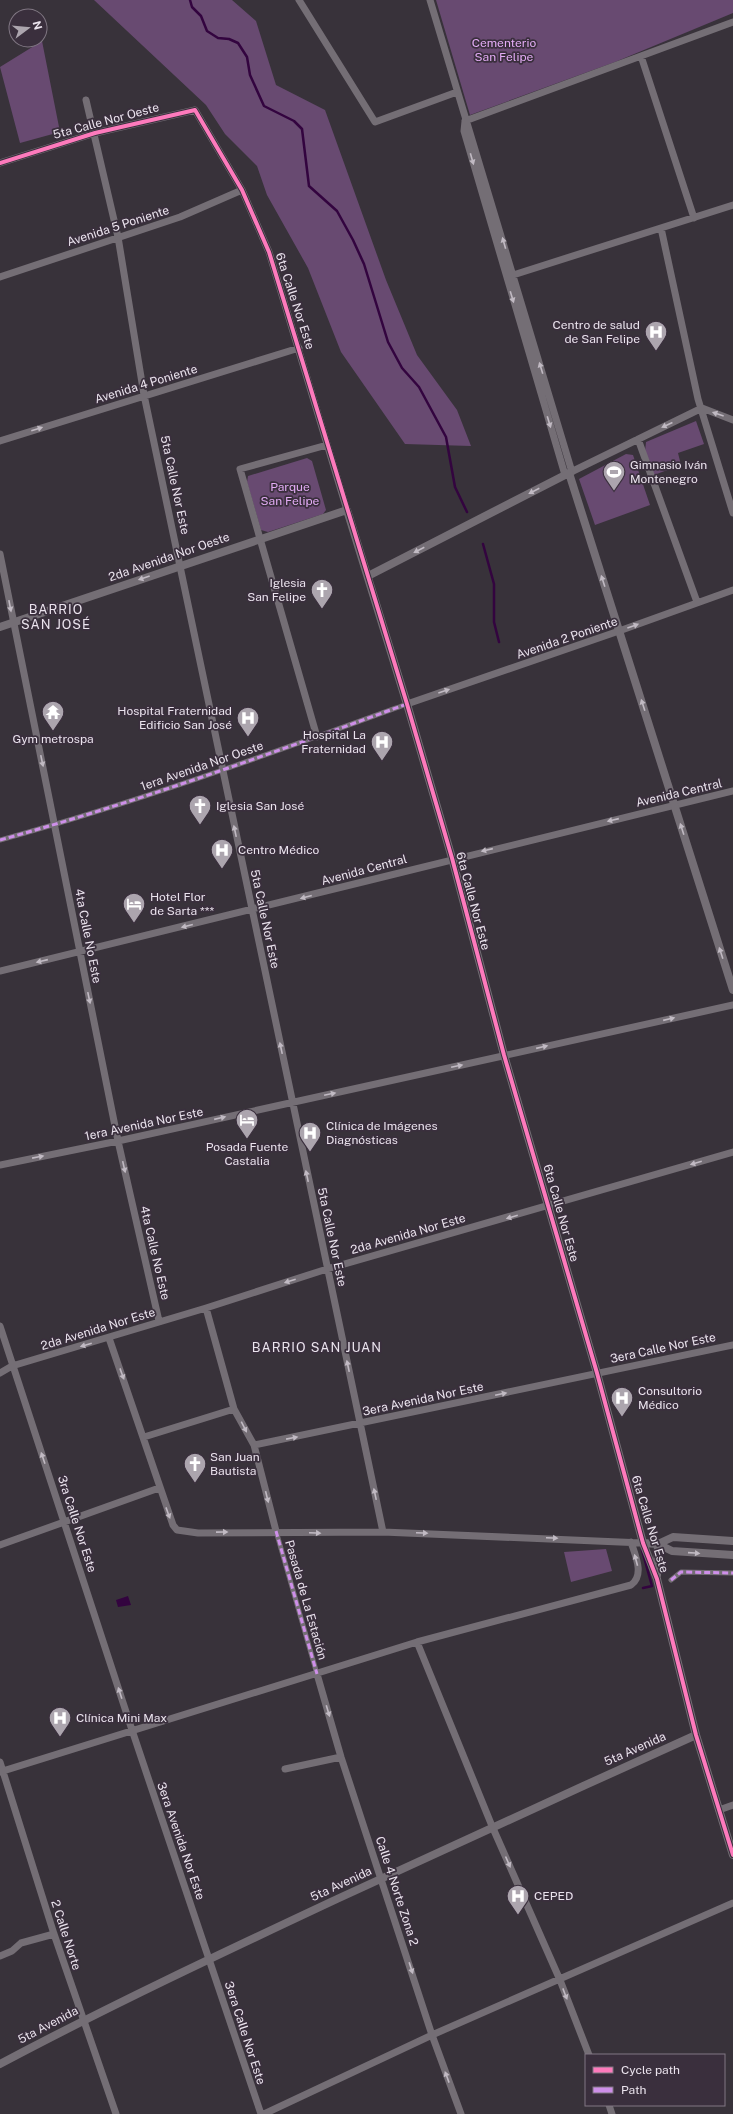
<svg xmlns="http://www.w3.org/2000/svg" width="733" height="2114" viewBox="0 0 733 2114" font-family="'Public Sans',sans-serif">
<rect width="100%" height="100%" fill="#38323a"/>
<path fill="#684a71" d="M 94,0 L 232,0 L 256,21 L 276,85 L 325,110 L 386,280 L 417,355 L 457,410 L 471,446 L 405,444 L 341,352 L 308,268 L 267,195 L 257,166 L 225,134 L 206,105 Z
M 436,0 L 733,0 L 733,13 L 615,62 L 470,115 Z
M 42,41 L 60,132 L 20,143 L 0,67 Z
M 696,421 L 704,444 L 678,453 L 681,465 L 654,475 L 645,452 L 646,442 Z
M 626,454 L 633,455 L 650,505 L 595,525 L 579,479 Z
M 307,458 L 312,461 L 326,510 L 323,514 L 268,532 L 261,530 L 247,482 L 248,476 Z
M 606,1549 L 612,1571 L 571,1582 L 564,1552 Z"/>
<path fill="#33043f" d="M 128,1596 L 131,1605 L 118,1607 L 116,1600 Z"/>
<g fill="none" stroke-linecap="round" stroke-linejoin="round">
<path stroke="#33043f" stroke-width="2.5" d="M 190,0 L 192,7 L 201,16 L 207,31 L 218,38 L 229,39 L 238,43 L 247,57 L 250,75 L 264,106 L 294,121 L 302,129 L 309,186 L 337,211 L 353,240 L 364,264 L 388,342 L 402,368 L 419,387 L 446,437 L 455,487 L 467,512
M 483,544 L 494,584 L 494,622 L 499,642
M 642,1550 L 652,1586
M 643,1588 L 652,1586"/>
<path stroke="#746e75" stroke-width="5" d="M 0,840 C 138,802 272,753 407,704
M 276,1531 L 317,1674
M 671,1580 L 681,1572 L 733,1573"/>
<path stroke="#746e75" stroke-width="7" d="M 299,0 L 375,122 L 457,92
M 430,0 L 572,472
M 641,56 L 694,218
M 86,100 L 118,237 L 144,395 L 383,1532
M 465,121 L 464,131 L 565,475
M 465,121 L 733,22
M 0,163 L 95,133 L 195,110 L 242,190 L 269,252 L 347,510
M 661,228 L 698,399 L 733,513
M 510,276 L 733,205
M 0,277 L 180,217 L 242,190
M 638,439 L 697,602
M 0,441 L 299,348
M 569,473 L 702,408 L 733,420
M 0,554 L 118,1141 L 159,1321
M 407,704 L 619,631 L 733,590
M 317,737 L 240,469 L 327,445
M 0,971 C 245,913 488,849 733,791
M 0,1165 L 118,1141 L 733,1005
M 206,1308 L 234,1409 L 254,1445 L 276,1531
M 0,1326 L 132,1730 L 261,2114
M 109,1338 L 173,1525 L 177,1530 L 198,1533 L 383,1532 L 643,1543
M 0,1373 L 12,1366 L 206,1308 L 327,1269 L 733,1152
M 144,1437 L 234,1409
M 254,1445 L 733,1345
M 0,1545 L 159,1488
M 417,1642 L 492,1826 L 560,1980 L 589,2055
M 317,1674 L 341,1757 L 432,2035 L 461,2114
M 0,1762 L 54,1934 L 116,2114
M 285,1769 L 341,1757
M 0,1772 L 417,1642 L 631,1585 C 645,1575 635,1555 631,1542
M 719,1810 L 733,1805
M 0,1956 L 12,1951 L 21,1943 L 54,1934
M 609,2105 L 612,2114
M 264,2114 L 432,2035 L 733,1903"/>
<path stroke="#746e75" stroke-width="8" d="M 368,576 L 569,473 L 733,990
M 0,627 L 347,510 L 407,704 L 452,858 L 504,1055 L 597,1373 L 643,1543 L 657,1579 L 696,1735 L 733,1855
M 643,1543 L 658,1544 L 672,1551 L 733,1555
M 658,1544 L 673,1537 L 733,1541
M 657,1575 L 658,1544
M 0,2064 C 111,2005 224,1952 337,1899 C 456,1844 576,1789 696,1735"/>
<path stroke="#ce8fe9" stroke-width="3" stroke-dasharray="6 3" stroke-linecap="butt" d="M 0,840 C 138,802 272,753 407,704
M 276,1531 L 317,1674
M 671,1580 L 681,1572 L 733,1573"/>
<g stroke="#3a2f3d" stroke-width="6">
<path id="cycleway" d="M 0,163 L 95,133 L 195,110 L 242,190 L 269,252 L 407,704 L 452,858 L 504,1055 L 597,1373 L 643,1543 L 657,1579 L 696,1735 L 733,1855"/>
</g>
<use href="#cycleway" stroke="#fd7abc" stroke-width="4"/>
</g>
<defs><path id="oneway-solid" d="M-6-.8H1V-3.2L6.5 0L1 3.2V.8H-6Z"/></defs>
<g fill="#c1bac3">
<use href="#oneway-solid" transform="translate(472 159) rotate(74)"/>
<use href="#oneway-solid" transform="translate(504 243) rotate(-106)"/>
<use href="#oneway-solid" transform="translate(512 297) rotate(73)"/>
<use href="#oneway-solid" transform="translate(541 368) rotate(-107)"/>
<use href="#oneway-solid" transform="translate(718 414) rotate(-161)"/>
<use href="#oneway-solid" transform="translate(549 422) rotate(73)"/>
<use href="#oneway-solid" transform="translate(667 425) rotate(155)"/>
<use href="#oneway-solid" transform="translate(37 429) rotate(-18)"/>
<use href="#oneway-solid" transform="translate(534 491) rotate(153)"/>
<use href="#oneway-solid" transform="translate(419 550) rotate(153)"/>
<use href="#oneway-solid" transform="translate(144 578) rotate(161)"/>
<use href="#oneway-solid" transform="translate(603 581) rotate(-108)"/>
<use href="#oneway-solid" transform="translate(10 606) rotate(79)"/>
<use href="#oneway-solid" transform="translate(633 626) rotate(-20)"/>
<use href="#oneway-solid" transform="translate(444 691) rotate(-19)"/>
<use href="#oneway-solid" transform="translate(643 705) rotate(-108)"/>
<use href="#oneway-solid" transform="translate(42 761) rotate(78)"/>
<use href="#oneway-solid" transform="translate(613 820) rotate(167)"/>
<use href="#oneway-solid" transform="translate(682 829) rotate(-108)"/>
<use href="#oneway-solid" transform="translate(235 831) rotate(-102)"/>
<use href="#oneway-solid" transform="translate(487 850) rotate(167)"/>
<use href="#oneway-solid" transform="translate(306 897) rotate(165)"/>
<use href="#oneway-solid" transform="translate(187 926) rotate(166)"/>
<use href="#oneway-solid" transform="translate(721 953) rotate(-108)"/>
<use href="#oneway-solid" transform="translate(42 961) rotate(167)"/>
<use href="#oneway-solid" transform="translate(89 998) rotate(78)"/>
<use href="#oneway-solid" transform="translate(669 1019) rotate(-13)"/>
<use href="#oneway-solid" transform="translate(542 1047) rotate(-13)"/>
<use href="#oneway-solid" transform="translate(281 1048) rotate(-102)"/>
<use href="#oneway-solid" transform="translate(457 1066) rotate(-12)"/>
<use href="#oneway-solid" transform="translate(330 1094) rotate(-12)"/>
<use href="#oneway-solid" transform="translate(220 1118) rotate(-13)"/>
<use href="#oneway-solid" transform="translate(38 1157) rotate(-11)"/>
<use href="#oneway-solid" transform="translate(696 1163) rotate(164)"/>
<use href="#oneway-solid" transform="translate(124 1167) rotate(77)"/>
<use href="#oneway-solid" transform="translate(307 1176) rotate(-102)"/>
<use href="#oneway-solid" transform="translate(512 1217) rotate(164)"/>
<use href="#oneway-solid" transform="translate(290 1281) rotate(162)"/>
<use href="#oneway-solid" transform="translate(86 1345) rotate(164)"/>
<use href="#oneway-solid" transform="translate(348 1366) rotate(-102)"/>
<use href="#oneway-solid" transform="translate(122 1374) rotate(70)"/>
<use href="#oneway-solid" transform="translate(501 1394) rotate(-12)"/>
<use href="#oneway-solid" transform="translate(244 1427) rotate(63)"/>
<use href="#oneway-solid" transform="translate(292 1438) rotate(-11)"/>
<use href="#oneway-solid" transform="translate(43 1458) rotate(-109)"/>
<use href="#oneway-solid" transform="translate(375 1494) rotate(-102)"/>
<use href="#oneway-solid" transform="translate(267 1497) rotate(76)"/>
<use href="#oneway-solid" transform="translate(168 1513) rotate(70)"/>
<use href="#oneway-solid" transform="translate(222 1532) rotate(-1)"/>
<use href="#oneway-solid" transform="translate(315 1533) rotate(3)"/>
<use href="#oneway-solid" transform="translate(422 1533) rotate(2)"/>
<use href="#oneway-solid" transform="translate(552 1538) rotate(3)"/>
<use href="#oneway-solid" transform="translate(694 1553) rotate(4)"/>
<use href="#oneway-solid" transform="translate(636 1560) rotate(-105)"/>
<use href="#oneway-solid" transform="translate(120 1693) rotate(-108)"/>
<use href="#oneway-solid" transform="translate(328 1711) rotate(73)"/>
<use href="#oneway-solid" transform="translate(508 1862) rotate(66)"/>
<use href="#oneway-solid" transform="translate(411 1968) rotate(72)"/>
<use href="#oneway-solid" transform="translate(565 1994) rotate(69)"/>
<use href="#oneway-solid" transform="translate(447 2077) rotate(-110)"/>
</g>
<defs>
<g id="hospital-pin" transform="scale(1.15)"><path d="M0 17L-7.5 6A9.5 9.5 0 1 1 7.5 6Z" fill="#aca5ae" stroke="#3a2f3d"/><path d="M-5-5h3v3.5h4V-5h3V5h-3V1.5h-4V5h-3Z" fill="#fff"/></g>
<g id="stadium-pin" transform="scale(1.15)"><path d="M0 17L-7.5 6A9.5 9.5 0 1 1 7.5 6Z" fill="#aca5ae" stroke="#3a2f3d"/><path d="M0-5a6.5 5 0 1 0 0 10a6.5 5 0 1 0 0-10ZM-3.5-1.8h7v3.6h-7Z" fill="#fff"/></g>
<g id="church-pin" transform="scale(1.15)"><path d="M0 17L-7.5 6A9.5 9.5 0 1 1 7.5 6Z" fill="#aca5ae" stroke="#3a2f3d"/><path d="M-1.2-6h2.4v3.5h3.3v2.4h-3.3V6h-2.4V-.1h-3.3v-2.4h3.3Z" fill="#fff"/></g>
<g id="temple-pin" transform="scale(1.15)"><path d="M0 17L-7.5 6A9.5 9.5 0 1 1 7.5 6Z" fill="#aca5ae" stroke="#3a2f3d"/><path d="M0-6L5-2H3V0L6.5 2.5H4V6H1.5V3h-3V6H-4V2.5H-6.5L-3 0V-2H-5Z" fill="#fff"/></g>
<g id="hotel-pin" transform="scale(1.15)"><path d="M0 17L-7.5 6A9.5 9.5 0 1 1 7.5 6Z" fill="#aca5ae" stroke="#3a2f3d"/><path d="M-6-4.5h1.5V1H6V5H4.5V3h-9V5H-6ZM-4 0a1.8 1.8 0 1 1 3.6 0ZM.5 0V-2.5h3Q6-2.5 6 0Z" fill="#fff"/></g>
</defs>
<g fill-rule="evenodd">
<use href="#hospital-pin" x="656" y="332"/>
<use href="#stadium-pin" x="614" y="472"/>
<use href="#church-pin" x="322" y="590"/>
<use href="#temple-pin" x="53" y="712"/>
<use href="#hospital-pin" x="248" y="718"/>
<use href="#hospital-pin" x="382" y="742"/>
<use href="#church-pin" x="200" y="806"/>
<use href="#hospital-pin" x="222" y="850"/>
<use href="#hotel-pin" x="134" y="904"/>
<use href="#hotel-pin" x="247" y="1120"/>
<use href="#hospital-pin" x="310" y="1133"/>
<use href="#hospital-pin" x="622" y="1398"/>
<use href="#church-pin" x="195" y="1464"/>
<use href="#hospital-pin" x="60" y="1718"/>
<use href="#hospital-pin" x="518" y="1896"/>
</g>
<g text-anchor="middle" stroke-width="3.5" stroke-linejoin="round" paint-order="stroke">
<g font-size="12" fill="#e3acf5" stroke="#3a2f3d">
<text x="504" y="47">Cementerio<tspan x="504" dy="14">San Felipe</tspan></text>
<text x="290" y="491">Parque<tspan x="290" dy="14">San Felipe</tspan></text>
</g>
<g font-size="12" fill="#eae3ed" stroke="#3a2f3d">
<text transform="translate(106 121) rotate(-15)" y="4">5ta Calle Nor Oeste</text>
<text transform="translate(118 226) rotate(-18)" y="4">Avenida 5 Poniente</text>
<text transform="translate(295 301) rotate(72)" y="4">6ta Calle Nor Este</text>
<text transform="translate(146 384) rotate(-17)" y="4">Avenida 4 Poniente</text>
<text transform="translate(175 485) rotate(78)" y="4">5ta Calle Nor Este</text>
<text transform="translate(169 557) rotate(-19)" y="4">2da Avenida Nor Oeste</text>
<text transform="translate(567 638) rotate(-19)" y="4">Avenida 2 Poniente</text>
<text transform="translate(202 766) rotate(-19)" y="4">1era Avenida Nor Oeste</text>
<text transform="translate(679 793) rotate(-13)" y="4">Avenida Central</text>
<text transform="translate(364 870) rotate(-15)" y="4">Avenida Central</text>
<text transform="translate(473 901) rotate(75)" y="4">6ta Calle Nor Este</text>
<text transform="translate(265 919) rotate(78)" y="4">5ta Calle Nor Este</text>
<text transform="translate(88 936) rotate(79)" y="4">4ta Calle No Este</text>
<text transform="translate(144 1124) rotate(-12)" y="4">1era Avenida Nor Este</text>
<text transform="translate(561 1213) rotate(74)" y="4">6ta Calle Nor Este</text>
<text transform="translate(408 1234) rotate(-16)" y="4">2da Avenida Nor Este</text>
<text transform="translate(332 1237) rotate(78)" y="4">5ta Calle Nor Este</text>
<text transform="translate(155 1253) rotate(77)" y="4">4ta Calle No Este</text>
<text transform="translate(98 1329) rotate(-17)" y="4">2da Avenida Nor Este</text>
<text transform="translate(663 1348) rotate(-12)" y="4">3era Calle Nor Este</text>
<text transform="translate(423 1399) rotate(-12)" y="4">3era Avenida Nor Este</text>
<text transform="translate(77 1524) rotate(72)" y="4">3ra Calle Nor Este</text>
<text transform="translate(650 1524) rotate(73)" y="4">6ta Calle Nor Este</text>
<text transform="translate(306 1600) rotate(74)" y="4">Pasada de La Estación</text>
<text transform="translate(635 1749) rotate(-24)" y="4">5ta Avenida</text>
<text transform="translate(181 1841) rotate(71)" y="4">3era Avenida Nor Este</text>
<text transform="translate(341 1884) rotate(-25)" y="4">5ta Avenida</text>
<text transform="translate(397 1891) rotate(72)" y="4">Calle 4 Norte Zona 2</text>
<text transform="translate(66 1935) rotate(72)" y="4">2 Calle Norte</text>
<text transform="translate(48 2025) rotate(-28)" y="4">5ta Avenida</text>
<text transform="translate(245 2033) rotate(72)" y="4">3era Calle Nor Este</text>
</g>
<g font-size="12" fill="#eae3ed" stroke="#3a2f3d" text-anchor="start">
<text x="640" y="329" text-anchor="end">Centro de salud<tspan x="640" dy="14">de San Felipe</tspan></text>
<text x="630" y="469">Gimnasio Iván<tspan x="630" dy="14">Montenegro</tspan></text>
<text x="306" y="587" text-anchor="end">Iglesia<tspan x="306" dy="14">San Felipe</tspan></text>
<text x="232" y="715" text-anchor="end">Hospital Fraternidad<tspan x="232" dy="14">Edificio San José</tspan></text>
<text x="366" y="739" text-anchor="end">Hospital La<tspan x="366" dy="14">Fraternidad</tspan></text>
<text x="53" y="743" text-anchor="middle">Gym metrospa</text>
<text x="216" y="810">Iglesia San José</text>
<text x="238" y="854">Centro Médico</text>
<text x="150" y="901">Hotel Flor<tspan x="150" dy="14">de Sarta ***</tspan></text>
<text x="326" y="1130">Clínica de Imágenes<tspan x="326" dy="14">Diagnósticas</tspan></text>
<text x="247" y="1151" text-anchor="middle">Posada Fuente<tspan x="247" dy="14">Castalia</tspan></text>
<text x="638" y="1395">Consultorio<tspan x="638" dy="14">Médico</tspan></text>
<text x="210" y="1461">San Juan<tspan x="210" dy="14">Bautista</tspan></text>
<text x="76" y="1722">Clínica Mini Max</text>
<text x="534" y="1900">CEPED</text>
</g>
<g font-size="13" letter-spacing="1" fill="#eae3ed" stroke="#3a2f3d">
<text x="56" y="614">BARRIO<tspan x="56" dy="15">SAN JOSÉ</tspan></text>
<text x="317" y="1352">BARRIO SAN JUAN</text>
</g>
</g>
<rect x="585" y="2054" width="140" height="52" fill="#3a2f3d" stroke="#807783"/>
<rect x="593" y="2067" width="20" height="6" fill="#fd7abc" stroke="#807783"/>
<text x="621" y="2074" font-size="12" fill="#eae3ed">Cycle path</text>
<rect x="593" y="2087" width="20" height="6" fill="#ce8fe9" stroke="#807783"/>
<text x="621" y="2094" font-size="12" fill="#eae3ed">Path</text>
<g transform="translate(28 28) rotate(74)"><circle r="19" fill="#3a2f3d" stroke="#807783"/>
<path d="M0-3L7 15L0 10L-7 15Z" fill="#aca5ae"/>
<text y="-6" font-size="11" font-weight="bold" text-anchor="middle" fill="#eae3ed">N</text>
</g>
</svg>
